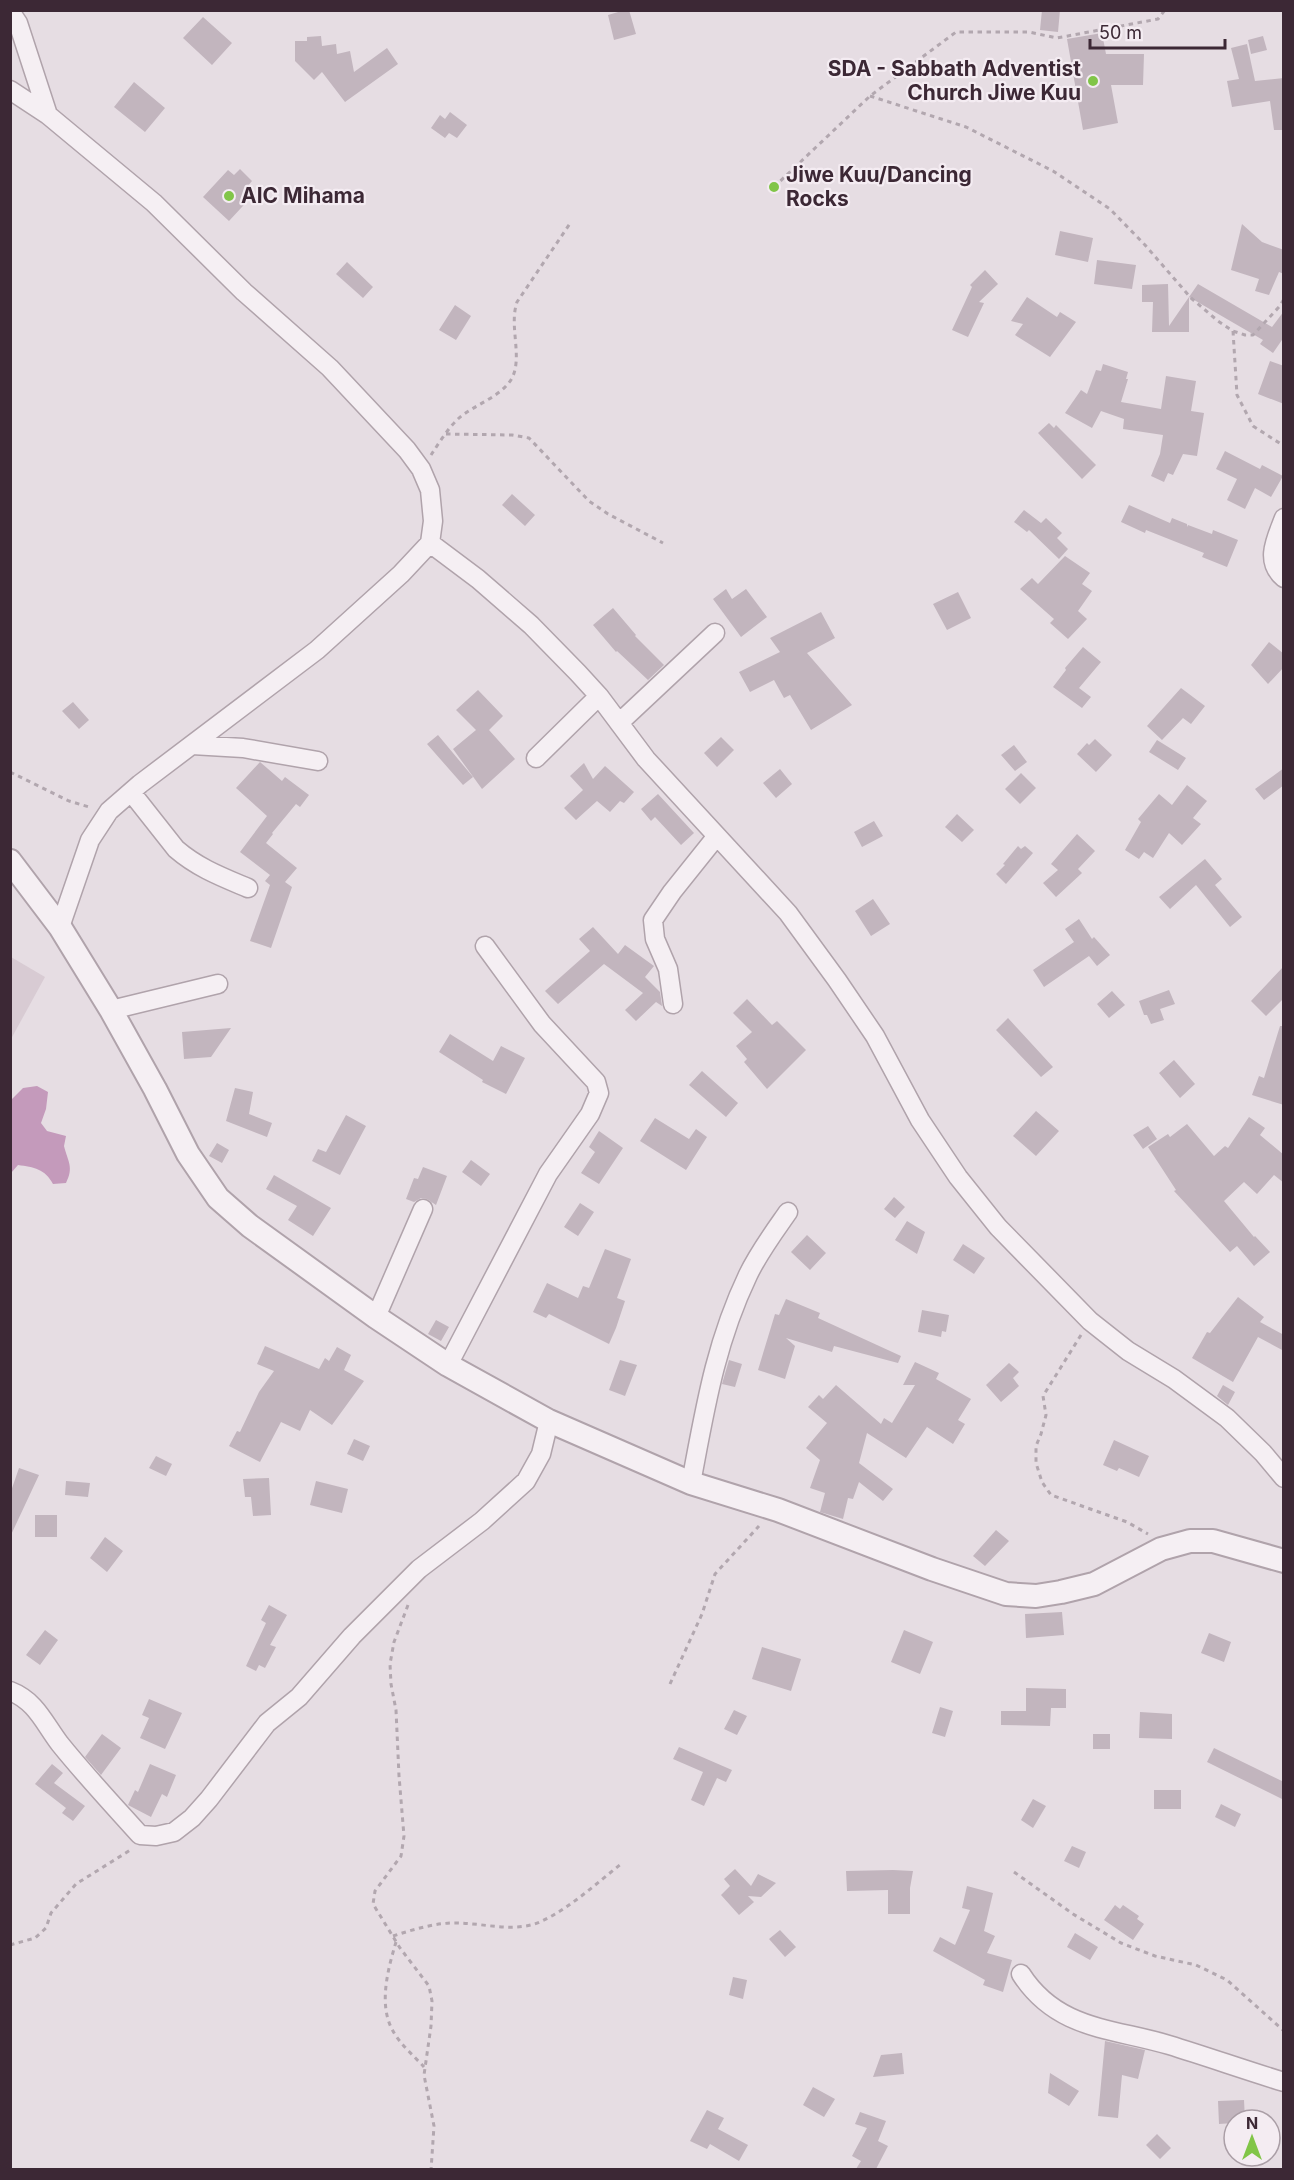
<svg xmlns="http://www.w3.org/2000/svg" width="1294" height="2180" viewBox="0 0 1294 2180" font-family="Inter,sans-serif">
<rect width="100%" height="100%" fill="#e6dde3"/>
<path fill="#d8cbd3" d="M 11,957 L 45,977 L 11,1039 Z"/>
<path fill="#c49abb" d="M 37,1086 L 48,1092 L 46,1109 L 41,1123 L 47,1131 L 66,1136 L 64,1146 C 68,1162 74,1167 66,1183 L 53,1184 C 45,1169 34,1167 18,1165 L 11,1173 L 11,1100 L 23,1088 Z"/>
<path fill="#c2b5be" d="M 625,10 L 629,10 L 636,34 L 614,40 L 608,15 Z
M 1042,10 L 1060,10 L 1058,32 L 1040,30 Z
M 203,17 L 232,43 L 212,65 L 183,38 Z
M 1102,33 L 1106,54 L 1144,54 L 1143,85 L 1111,85 L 1118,123 L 1083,130 L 1067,39 Z
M 321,36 L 322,46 L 336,44 L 337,54 L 350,51 L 354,72 L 387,48 L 398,64 L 345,102 L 322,72 L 314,80 L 295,61 L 295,41 L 307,41 L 307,37 Z
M 1263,36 L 1267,50 L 1251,54 L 1248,40 Z
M 1247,44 L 1255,81 L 1284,78 L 1284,130 L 1274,130 L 1270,101 L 1232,107 L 1227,81 L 1239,79 L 1231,48 Z
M 134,82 L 165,108 L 145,132 L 114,107 Z
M 450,112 L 467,125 L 457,138 L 449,133 L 445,138 L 431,128 L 440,115 L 445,119 Z
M 240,169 L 252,181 L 247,187 L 254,194 L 229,221 L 203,197 L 228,170 L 234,175 Z
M 1242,224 L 1262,242 L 1284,250 L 1284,274 L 1279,272 L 1269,295 L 1255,291 L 1259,279 L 1231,270 Z
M 1060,231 L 1093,238 L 1088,262 L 1055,255 Z
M 1097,260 L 1136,265 L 1132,289 L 1094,284 Z
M 347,262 L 373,287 L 363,298 L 336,274 Z
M 985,270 L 998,284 L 979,302 L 984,303 L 968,337 L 952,330 L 972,287 L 970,285 Z
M 1168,284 L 1169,326 L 1198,284 L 1272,327 L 1284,311 L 1284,337 L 1273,353 L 1260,344 L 1263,340 L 1189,297 L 1189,332 L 1152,332 L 1153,302 L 1142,302 L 1142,285 Z
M 1027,297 L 1057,317 L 1060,312 L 1076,322 L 1050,357 L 1015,335 L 1023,324 L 1011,321 Z
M 455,305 L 471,316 L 456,340 L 439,330 Z
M 1270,361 L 1284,366 L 1284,404 L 1258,394 Z
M 1103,364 L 1128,372 L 1126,379 L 1128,379 L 1121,402 L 1161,409 L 1166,376 L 1196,381 L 1191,411 L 1204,413 L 1197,456 L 1183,454 L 1173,475 L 1168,473 L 1164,482 L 1151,476 L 1160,454 L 1163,435 L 1123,429 L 1124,419 L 1101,411 L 1092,428 L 1065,413 L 1081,390 L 1087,394 L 1096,370 L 1101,371 Z
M 1049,423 L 1054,428 L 1056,425 L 1096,465 L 1082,479 L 1038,433 Z
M 1225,451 L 1260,469 L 1262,465 L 1283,476 L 1271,497 L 1255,488 L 1245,509 L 1227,500 L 1237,479 L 1216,469 Z
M 512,494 L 535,515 L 525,526 L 502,505 Z
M 1129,505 L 1170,523 L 1172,518 L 1187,524 L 1187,527 L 1188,525 L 1212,534 L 1213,530 L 1238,540 L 1227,567 L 1202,557 L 1204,553 L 1146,530 L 1145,533 L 1121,522 Z
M 1024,510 L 1041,523 L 1046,518 L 1062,533 L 1057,538 L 1068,549 L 1059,559 L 1029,530 L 1027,532 L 1014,522 Z
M 1065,556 L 1090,573 L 1082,584 L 1092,591 L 1078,611 L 1087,619 L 1068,639 L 1050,623 L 1054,619 L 1020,589 L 1032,578 L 1038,584 Z
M 726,589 L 732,599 L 746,589 L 767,617 L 741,637 L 713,599 Z
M 958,592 L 971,618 L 947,630 L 933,604 Z
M 613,608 L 636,635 L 635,636 L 664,665 L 648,680 L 617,651 L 616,652 L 593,625 Z
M 821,612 L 835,638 L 807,653 L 852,705 L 811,730 L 790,695 L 784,698 L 774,680 L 750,692 L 739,672 L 780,652 L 770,638 Z
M 1269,642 L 1284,654 L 1284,667 L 1268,684 L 1251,665 Z
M 1083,647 L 1101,662 L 1079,688 L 1091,697 L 1082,708 L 1053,687 L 1066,670 L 1065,668 Z
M 1181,688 L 1205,706 L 1191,724 L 1183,718 L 1162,740 L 1147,726 Z
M 478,690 L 503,716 L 489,730 L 515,759 L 482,789 L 453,749 L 476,730 L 456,710 Z
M 73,702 L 89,720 L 79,729 L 62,711 Z
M 438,735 L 473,777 L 463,785 L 427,744 Z
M 721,737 L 734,750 L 717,767 L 704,753 Z
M 1095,739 L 1112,755 L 1096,772 L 1077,754 L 1087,743 L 1089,745 Z
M 1157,740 L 1186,758 L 1178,770 L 1149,752 Z
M 1014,745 L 1027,762 L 1015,771 L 1001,755 Z
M 260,762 L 282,781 L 285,777 L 309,795 L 300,807 L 296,804 L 272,833 L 273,834 L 266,843 L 297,868 L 285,882 L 292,887 L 271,948 L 250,941 L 270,885 L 265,881 L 270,875 L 240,852 L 267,816 L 236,788 Z
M 584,763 L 593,779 L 605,766 L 634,792 L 624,803 L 620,801 L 610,812 L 597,801 L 576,820 L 564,808 L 583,790 L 570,776 Z
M 1284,768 L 1284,785 L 1264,800 L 1255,789 Z
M 780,769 L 792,784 L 776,798 L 763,783 Z
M 1021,773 L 1036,788 L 1020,804 L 1005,789 Z
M 1187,785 L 1207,801 L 1193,818 L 1201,824 L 1182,845 L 1169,833 L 1153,858 L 1144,852 L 1139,859 L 1125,850 L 1141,822 L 1138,819 L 1159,794 L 1172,805 Z
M 658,794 L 694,833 L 681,845 L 655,817 L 651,821 L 641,809 Z
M 957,814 L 974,830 L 962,842 L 945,827 Z
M 874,821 L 883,836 L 862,847 L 854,832 Z
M 1077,834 L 1095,851 L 1078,869 L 1082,873 L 1056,897 L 1043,883 L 1058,870 L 1051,864 Z
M 1018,846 L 1021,849 L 1025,846 L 1033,853 L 1006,884 L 996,874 L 1005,865 L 1003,864 Z
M 1205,859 L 1222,879 L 1215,885 L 1242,917 L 1230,927 L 1196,885 L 1170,909 L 1159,897 Z
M 873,899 L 890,924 L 871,936 L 855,911 Z
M 1079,919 L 1092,939 L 1094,937 L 1110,955 L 1097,966 L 1089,956 L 1044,987 L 1033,970 L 1074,942 L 1065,929 Z
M 593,927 L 618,954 L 625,945 L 654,966 L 645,977 L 660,992 L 662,1006 L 656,1002 L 636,1021 L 625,1010 L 643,993 L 604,964 L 558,1004 L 545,991 L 590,951 L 579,939 Z
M 1284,966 L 1284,998 L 1266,1016 L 1251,1001 Z
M 1169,990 L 1175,1004 L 1160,1009 L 1164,1020 L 1151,1024 L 1147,1015 L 1144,1015 L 1139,1001 Z
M 1112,991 L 1125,1005 L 1109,1018 L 1097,1004 Z
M 747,999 L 772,1025 L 777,1021 L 806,1050 L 767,1089 L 744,1062 L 747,1059 L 736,1046 L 752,1032 L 733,1013 Z
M 1008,1018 L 1053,1067 L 1041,1077 L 996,1030 Z
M 1280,1026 L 1284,1026 L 1284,1105 L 1252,1095 L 1259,1076 L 1264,1078 Z
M 231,1028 L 211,1057 L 184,1059 L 182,1032 Z
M 450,1034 L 493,1061 L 501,1046 L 525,1058 L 506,1094 L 482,1082 L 483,1080 L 439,1052 Z
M 1174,1060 L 1195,1084 L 1180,1098 L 1159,1073 Z
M 702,1071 L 738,1103 L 726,1117 L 689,1085 Z
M 235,1088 L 253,1092 L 249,1114 L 272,1123 L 267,1137 L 226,1121 Z
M 1036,1111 L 1059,1131 L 1036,1156 L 1013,1136 Z
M 346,1115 L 366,1126 L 340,1175 L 312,1161 L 318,1149 L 326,1152 Z
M 1249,1117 L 1265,1128 L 1260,1135 L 1284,1155 L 1284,1183 L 1274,1175 L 1257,1194 L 1244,1182 L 1224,1201 L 1254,1237 L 1255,1236 L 1270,1252 L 1254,1266 L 1237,1246 L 1230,1252 L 1187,1205 L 1174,1191 L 1176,1190 L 1148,1147 L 1168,1134 L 1170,1137 L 1187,1124 L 1214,1156 L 1225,1146 L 1228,1148 Z
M 655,1118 L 689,1139 L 696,1129 L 707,1137 L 686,1170 L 640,1141 Z
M 1148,1126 L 1157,1139 L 1143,1149 L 1133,1135 Z
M 599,1131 L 623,1148 L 599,1184 L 581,1173 L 595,1152 L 589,1147 Z
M 217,1143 L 229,1150 L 222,1163 L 209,1156 Z
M 471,1160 L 490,1174 L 481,1186 L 462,1172 Z
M 423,1167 L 447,1176 L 436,1205 L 427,1199 L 421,1198 L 414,1202 L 406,1199 L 414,1178 L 418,1179 Z
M 274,1175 L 331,1208 L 313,1236 L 288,1220 L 297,1206 L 266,1189 Z
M 894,1197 L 905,1207 L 895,1218 L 884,1209 Z
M 580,1203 L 594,1212 L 578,1236 L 564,1227 Z
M 907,1221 L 925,1232 L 917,1254 L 895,1240 Z
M 807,1235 L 826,1253 L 810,1270 L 791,1252 Z
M 963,1244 L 985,1258 L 974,1274 L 953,1260 Z
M 605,1249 L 631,1259 L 617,1298 L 625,1301 L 616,1328 L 609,1344 L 549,1314 L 546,1318 L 533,1312 L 547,1283 L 578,1298 L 583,1286 L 589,1288 Z
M 1238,1297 L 1264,1317 L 1260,1322 L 1284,1335 L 1284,1351 L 1258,1337 L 1233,1382 L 1192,1358 L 1207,1332 L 1210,1333 Z
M 786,1299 L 820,1313 L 818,1318 L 901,1356 L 898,1363 L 834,1346 L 832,1352 L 786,1338 L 795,1346 L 785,1379 L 758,1370 L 775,1314 L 779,1315 Z
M 922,1310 L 949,1315 L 946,1332 L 942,1331 L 941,1337 L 918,1332 Z
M 436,1320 L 449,1327 L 441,1341 L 428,1334 Z
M 265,1346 L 319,1369 L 325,1358 L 329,1361 L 337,1347 L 351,1355 L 344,1370 L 364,1381 L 332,1425 L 310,1410 L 300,1431 L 281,1422 L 260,1462 L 229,1446 L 237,1431 L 240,1432 L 259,1392 L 274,1371 L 257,1364 Z
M 620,1360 L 637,1365 L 625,1396 L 609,1390 Z
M 729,1360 L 742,1364 L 735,1387 L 722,1384 Z
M 915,1362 L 939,1373 L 936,1379 L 971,1399 L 958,1420 L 965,1424 L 953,1444 L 927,1427 L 906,1458 L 867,1433 L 859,1463 L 893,1489 L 883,1501 L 859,1482 L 853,1499 L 848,1498 L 843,1519 L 820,1512 L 825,1493 L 810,1488 L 820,1460 L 806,1448 L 827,1423 L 808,1407 L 819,1395 L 823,1399 L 836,1385 L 881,1424 L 884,1418 L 892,1423 L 915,1385 L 903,1385 Z
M 1009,1363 L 1019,1372 L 1013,1378 L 1019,1386 L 1001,1402 L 986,1385 Z
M 1223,1385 L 1235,1392 L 1228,1405 L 1217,1396 Z
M 354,1439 L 370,1446 L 363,1461 L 347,1454 Z
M 1114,1440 L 1149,1456 L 1139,1477 L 1119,1468 L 1117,1471 L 1103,1465 Z
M 156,1456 L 172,1464 L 166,1476 L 149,1468 Z
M 19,1468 L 39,1475 L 10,1537 L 10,1494 Z
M 269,1478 L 271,1515 L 253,1516 L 251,1497 L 245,1497 L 243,1479 Z
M 66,1481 L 90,1483 L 88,1497 L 65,1495 Z
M 316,1481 L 348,1489 L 342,1513 L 310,1505 Z
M 35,1515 L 57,1515 L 57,1537 L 35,1537 Z
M 996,1530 L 1009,1541 L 985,1566 L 973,1556 Z
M 105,1537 L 123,1551 L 107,1572 L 90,1558 Z
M 269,1605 L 287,1615 L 270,1645 L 276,1647 L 265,1668 L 259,1665 L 256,1671 L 246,1666 L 266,1623 L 261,1620 Z
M 1062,1612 L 1064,1635 L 1026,1638 L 1025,1614 Z
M 45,1630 L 58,1640 L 40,1665 L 26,1655 Z
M 904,1630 L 933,1642 L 920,1674 L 891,1662 Z
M 1209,1633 L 1231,1642 L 1224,1662 L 1201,1653 Z
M 762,1647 L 801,1659 L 791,1691 L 752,1679 Z
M 1026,1688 L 1066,1689 L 1066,1708 L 1051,1708 L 1050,1726 L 1001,1725 L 1001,1711 L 1026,1711 Z
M 149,1699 L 182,1713 L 165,1749 L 140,1738 L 149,1718 L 142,1715 Z
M 940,1707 L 953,1711 L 945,1737 L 932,1733 Z
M 734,1710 L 747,1716 L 737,1735 L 724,1729 Z
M 1140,1712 L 1172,1714 L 1172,1739 L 1139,1738 Z
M 102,1734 L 121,1748 L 101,1775 L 85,1757 Z
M 1093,1734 L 1110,1734 L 1110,1749 L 1093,1749 Z
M 679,1747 L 732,1770 L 726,1782 L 717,1778 L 704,1806 L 691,1800 L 703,1772 L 673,1759 Z
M 1214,1748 L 1284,1782 L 1284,1800 L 1207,1762 Z
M 52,1764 L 63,1773 L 54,1783 L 85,1806 L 73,1821 L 62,1813 L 66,1808 L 35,1784 Z
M 150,1764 L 176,1775 L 167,1797 L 162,1794 L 151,1817 L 128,1805 L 135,1790 L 138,1792 Z
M 1154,1790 L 1181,1790 L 1181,1809 L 1154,1809 Z
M 1033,1799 L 1046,1806 L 1033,1828 L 1021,1820 Z
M 1221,1804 L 1241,1814 L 1235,1827 L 1215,1817 Z
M 1072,1846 L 1086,1852 L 1079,1868 L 1064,1861 Z
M 735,1869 L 751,1886 L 758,1874 L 776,1883 L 761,1897 L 748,1896 L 754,1902 L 739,1915 L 721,1895 L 730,1886 L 724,1879 Z
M 893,1870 L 913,1871 L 910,1888 L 910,1914 L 888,1914 L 888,1890 L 847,1891 L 846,1871 Z
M 967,1886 L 993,1893 L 984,1931 L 995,1936 L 987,1953 L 1012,1960 L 1003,1992 L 983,1985 L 985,1980 L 933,1951 L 940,1937 L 955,1945 L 970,1910 L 962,1908 Z
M 1115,1905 L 1120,1909 L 1123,1905 L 1139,1916 L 1137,1919 L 1144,1924 L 1133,1940 L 1104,1920 Z
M 780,1930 L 796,1947 L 785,1957 L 769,1939 Z
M 1075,1933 L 1098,1947 L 1090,1960 L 1067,1947 Z
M 733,1977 L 747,1980 L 743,1999 L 729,1995 Z
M 1105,2041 L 1145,2050 L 1138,2079 L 1122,2075 L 1118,2118 L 1098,2116 Z
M 902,2053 L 904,2074 L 873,2077 L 881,2055 Z
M 1050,2073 L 1079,2091 L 1069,2106 L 1048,2093 Z
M 813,2087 L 835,2099 L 824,2117 L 803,2105 Z
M 1244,2100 L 1245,2120 L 1234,2120 L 1234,2123 L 1219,2124 L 1218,2101 Z
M 707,2110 L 724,2118 L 718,2129 L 748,2145 L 739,2161 L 710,2144 L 707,2149 L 690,2141 Z
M 860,2112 L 886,2121 L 878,2141 L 888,2146 L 876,2169 L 856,2169 L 861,2161 L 852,2156 L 867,2128 L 855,2124 Z
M 1157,2134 L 1171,2148 L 1160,2159 L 1146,2145 Z"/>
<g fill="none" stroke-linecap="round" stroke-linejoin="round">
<g stroke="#b0a3ab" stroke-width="21">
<path id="minor" d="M 10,11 L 18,23 L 48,115
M 10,90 L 48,115 L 154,203 L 244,292 L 330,368 L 407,450 L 421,469 L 430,490 L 433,521 L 430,543 L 401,574 L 317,650 L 140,784 L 109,811 L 90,840 L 60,927
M 1284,518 C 1276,539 1264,561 1284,578
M 430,543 L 478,579 L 531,625 L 578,673 L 599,696 L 646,759 L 788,913 L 837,980 L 875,1036 L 920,1120 L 958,1177 L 998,1227 L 1090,1321 L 1128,1351 L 1174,1379 L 1227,1418 L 1263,1453 L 1284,1478
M 619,723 L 715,633
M 192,745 L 243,748 L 318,761
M 536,758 L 599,696
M 131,792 L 176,849 C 198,868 222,877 248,888
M 673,1004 L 668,969 L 655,939 L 653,920 L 672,892 L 716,837
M 111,1010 L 218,984
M 376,1317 L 423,1209
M 448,1365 L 548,1174 L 590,1114 L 599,1093 L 596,1082 L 542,1024 L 485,946
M 691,1483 C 705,1409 715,1344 748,1275 C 759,1252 774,1232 788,1212
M 10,1691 C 36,1701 44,1723 60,1744 C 85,1775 113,1805 140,1835 L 156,1836 L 174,1832 L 192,1818 L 209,1799 L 267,1723 L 299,1697 L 352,1636 L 419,1569 L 482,1521 L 526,1481 L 541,1454 L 549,1421
M 1021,1974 C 1057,2030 1112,2028 1169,2045 C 1208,2057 1245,2070 1284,2082"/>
</g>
<g stroke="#b0a3ab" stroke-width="26">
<path id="tertiary" d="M 10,861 L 60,927 L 111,1010 L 155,1089 L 188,1154 L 218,1198 L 250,1226 L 376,1317 L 448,1365 L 549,1421 L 691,1483 L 778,1510 L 932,1569 L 1006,1594 L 1036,1596 L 1061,1592 L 1094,1584 L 1161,1549 L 1190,1541 L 1213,1541 L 1284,1561"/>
</g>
<path stroke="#b2a7af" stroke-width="3" stroke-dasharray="4.5 4.5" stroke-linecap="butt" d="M 870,96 L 966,127 L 1053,171 L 1110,209 L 1145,245 L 1191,298 L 1218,321 L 1233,331 L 1245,335 L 1253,335 L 1279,307 L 1284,299
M 774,187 L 870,96 L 956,32 L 1029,32 L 1057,38 L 1158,19 L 1165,10
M 1233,331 L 1237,395 L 1253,426 L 1284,446
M 446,434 L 512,435 L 529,438 L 589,501 L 608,514 L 663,543
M 431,455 C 439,443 448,428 459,418 C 475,404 504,396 513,376 C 522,354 509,326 517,302 L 571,222
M 10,772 L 69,801 L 89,807
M 1081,1335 L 1043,1396 L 1046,1415 L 1041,1434 L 1036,1446 L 1036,1463 L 1042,1482 L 1051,1495 L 1127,1522 L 1148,1534
M 408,1605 L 394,1642 L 390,1664 L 391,1684 L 396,1710 L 399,1776 L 404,1836 L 401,1856 L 375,1891 L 373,1904 L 400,1948 L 429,1986 L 432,2001 L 431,2026 L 424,2075 L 434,2126 L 431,2170
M 670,1684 L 702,1614 L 715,1574 L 759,1526
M 1014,1872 L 1073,1914 L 1121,1943 L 1155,1956 L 1196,1965 L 1227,1980 L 1284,2031
M 393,1936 C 415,1929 437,1922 460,1923 C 487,1924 517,1933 542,1921 C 570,1908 597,1883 621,1864
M 396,1942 C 388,1969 378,2005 393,2031 C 400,2044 414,2056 424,2067
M 10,1945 L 35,1938 L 46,1928 L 51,1913 L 76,1884 L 132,1849"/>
<use href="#minor" stroke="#f5eff3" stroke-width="18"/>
<use href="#tertiary" stroke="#f5eff3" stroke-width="22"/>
</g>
<g fill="#81c548" stroke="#f4ecf2" stroke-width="2">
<circle cx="1093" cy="81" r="6"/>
<circle cx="774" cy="187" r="6"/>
<circle cx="229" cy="196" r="6"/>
</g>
<g text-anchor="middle" stroke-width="4.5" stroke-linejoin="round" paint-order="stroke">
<g font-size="21" font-weight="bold" fill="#3c2835" stroke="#f4ecf2" text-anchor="start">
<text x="1081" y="76" text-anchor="end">SDA - Sabbath Adventist<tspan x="1081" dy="24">Church Jiwe Kuu</tspan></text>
<text x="786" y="182">Jiwe Kuu/Dancing<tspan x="786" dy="24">Rocks</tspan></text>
<text x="241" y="203">AIC Mihama</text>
</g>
</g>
<rect width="1294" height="2180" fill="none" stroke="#3c2835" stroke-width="24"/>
<g transform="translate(1252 2138)"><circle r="28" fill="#f4ecf2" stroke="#aa9ea6" stroke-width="1.5"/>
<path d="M0-4.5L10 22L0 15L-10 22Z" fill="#81c548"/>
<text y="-9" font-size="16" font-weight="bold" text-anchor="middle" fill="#3c2835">N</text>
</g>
<path d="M1090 39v9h135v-9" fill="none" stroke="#3c2835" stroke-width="3"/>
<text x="1099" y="39" font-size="18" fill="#3c2835" stroke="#f4ecf2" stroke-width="4.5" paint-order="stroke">50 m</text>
</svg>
